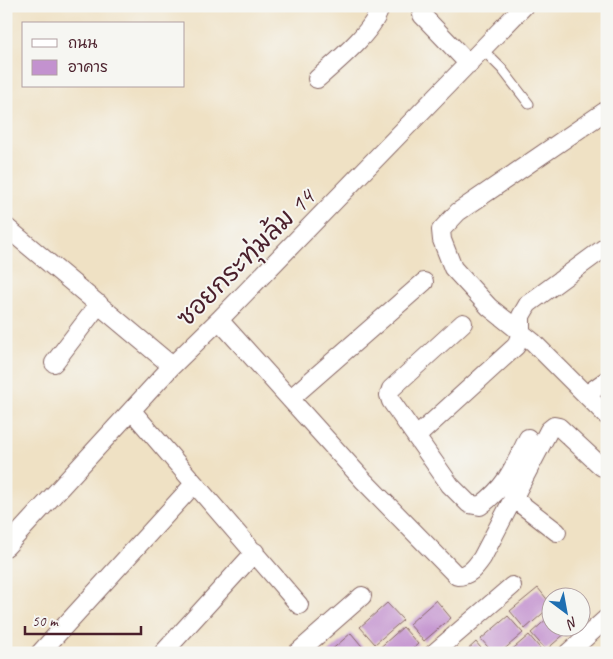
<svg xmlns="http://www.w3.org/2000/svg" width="613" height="659" viewBox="0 0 613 659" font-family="Caveat,'Playpen Sans Thai',sans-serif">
<rect width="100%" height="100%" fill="#f6f6f2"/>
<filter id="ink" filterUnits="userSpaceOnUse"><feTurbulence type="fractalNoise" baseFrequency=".02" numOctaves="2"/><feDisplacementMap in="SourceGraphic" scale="10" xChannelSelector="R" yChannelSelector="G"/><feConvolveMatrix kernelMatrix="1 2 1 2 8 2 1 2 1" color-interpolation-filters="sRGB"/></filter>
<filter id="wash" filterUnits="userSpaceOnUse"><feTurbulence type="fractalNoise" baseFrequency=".0096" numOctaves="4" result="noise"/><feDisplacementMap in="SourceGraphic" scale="20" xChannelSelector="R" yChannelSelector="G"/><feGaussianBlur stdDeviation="1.12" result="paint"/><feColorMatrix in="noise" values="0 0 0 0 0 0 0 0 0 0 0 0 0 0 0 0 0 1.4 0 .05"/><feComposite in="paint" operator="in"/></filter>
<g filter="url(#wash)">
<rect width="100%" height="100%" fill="#efe1c4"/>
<g id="blocks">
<path fill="#c392cf" d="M 538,588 L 550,603 L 550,607 L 525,629 L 510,611 Z
M 436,600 L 451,618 L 424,641 L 409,624 Z
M 387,603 L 403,620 L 375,644 L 360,627 Z
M 508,616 L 523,633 L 500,653 L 493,653 L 481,639 Z
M 550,616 L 550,626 L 574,626 L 546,650 L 531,633 Z
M 403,627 L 418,644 L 408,653 L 378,653 L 376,651 Z
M 351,633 L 366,651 L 364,653 L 328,653 Z
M 529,635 L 544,653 L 508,653 Z
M 476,642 L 485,653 L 464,653 Z"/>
</g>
</g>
<g filter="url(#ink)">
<use href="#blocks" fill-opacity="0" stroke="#846361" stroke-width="1"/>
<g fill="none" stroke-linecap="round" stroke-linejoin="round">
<g stroke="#846361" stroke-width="11">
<path id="lane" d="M 482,49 L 502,69 L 529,104"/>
</g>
<g stroke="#846361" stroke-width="20">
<path id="street" d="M 422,15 L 469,64
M 317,79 C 334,64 377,29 380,6
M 607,110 L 458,212 L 441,230 L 442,240 L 453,268 L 489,307 L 533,342 L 586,395 L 607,380
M 6,227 L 172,366
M 219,320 L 364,481 L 457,576 C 469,576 475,568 482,558 L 549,430 L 554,426 L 559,427 L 602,467
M 463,323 L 391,389 L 389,395 L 391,401 L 450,485 L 469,504 L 480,506 C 507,486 514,467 528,438
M 54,363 L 99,304
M 586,395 L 607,416
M 290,399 L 424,282
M 132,411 L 299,605
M 416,437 L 516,346 L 521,333 L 521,316 L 528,304 L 607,246
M 513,498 L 557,532
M 6,547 L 172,366 L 219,320 L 524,6
M 40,653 L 194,484
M 163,653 L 255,552
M 297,653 L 362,596
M 434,653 L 512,586
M 568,653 L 607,618"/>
</g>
<use href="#lane" stroke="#fff" stroke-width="9"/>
<use href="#street" stroke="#fff" stroke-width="18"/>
</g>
</g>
<g text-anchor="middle" stroke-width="4" stroke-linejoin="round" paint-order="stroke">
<g font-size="25" fill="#4a1f2b" stroke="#f6f6f2">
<text transform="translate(245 257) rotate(-45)" y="9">ซอยกระทุ่มล้ม 14</text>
</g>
</g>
<rect width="613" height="659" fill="none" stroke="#f6f6f2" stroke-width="25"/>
<rect x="22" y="22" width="162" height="65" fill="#f6f6f2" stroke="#b1a0a2"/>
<rect x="32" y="39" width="25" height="8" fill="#ffffff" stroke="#b1a0a2"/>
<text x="68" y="48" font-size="15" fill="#4a1f2b">ถนน</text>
<rect x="32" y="60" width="25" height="15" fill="#c392cf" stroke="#b1a0a2"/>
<text x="68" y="72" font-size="15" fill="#4a1f2b">อาคาร</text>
<g transform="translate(566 612) rotate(148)"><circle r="24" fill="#f6f6f2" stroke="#b1a0a2"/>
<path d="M0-4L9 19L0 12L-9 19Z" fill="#1f6fb2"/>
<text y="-8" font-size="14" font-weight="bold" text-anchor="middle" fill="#4a1f2b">N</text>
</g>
<path d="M25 626v8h116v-8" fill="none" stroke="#4a1f2b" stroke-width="2.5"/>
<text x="32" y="626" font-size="15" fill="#4a1f2b" stroke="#f6f6f2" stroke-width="4" paint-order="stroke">50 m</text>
</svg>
